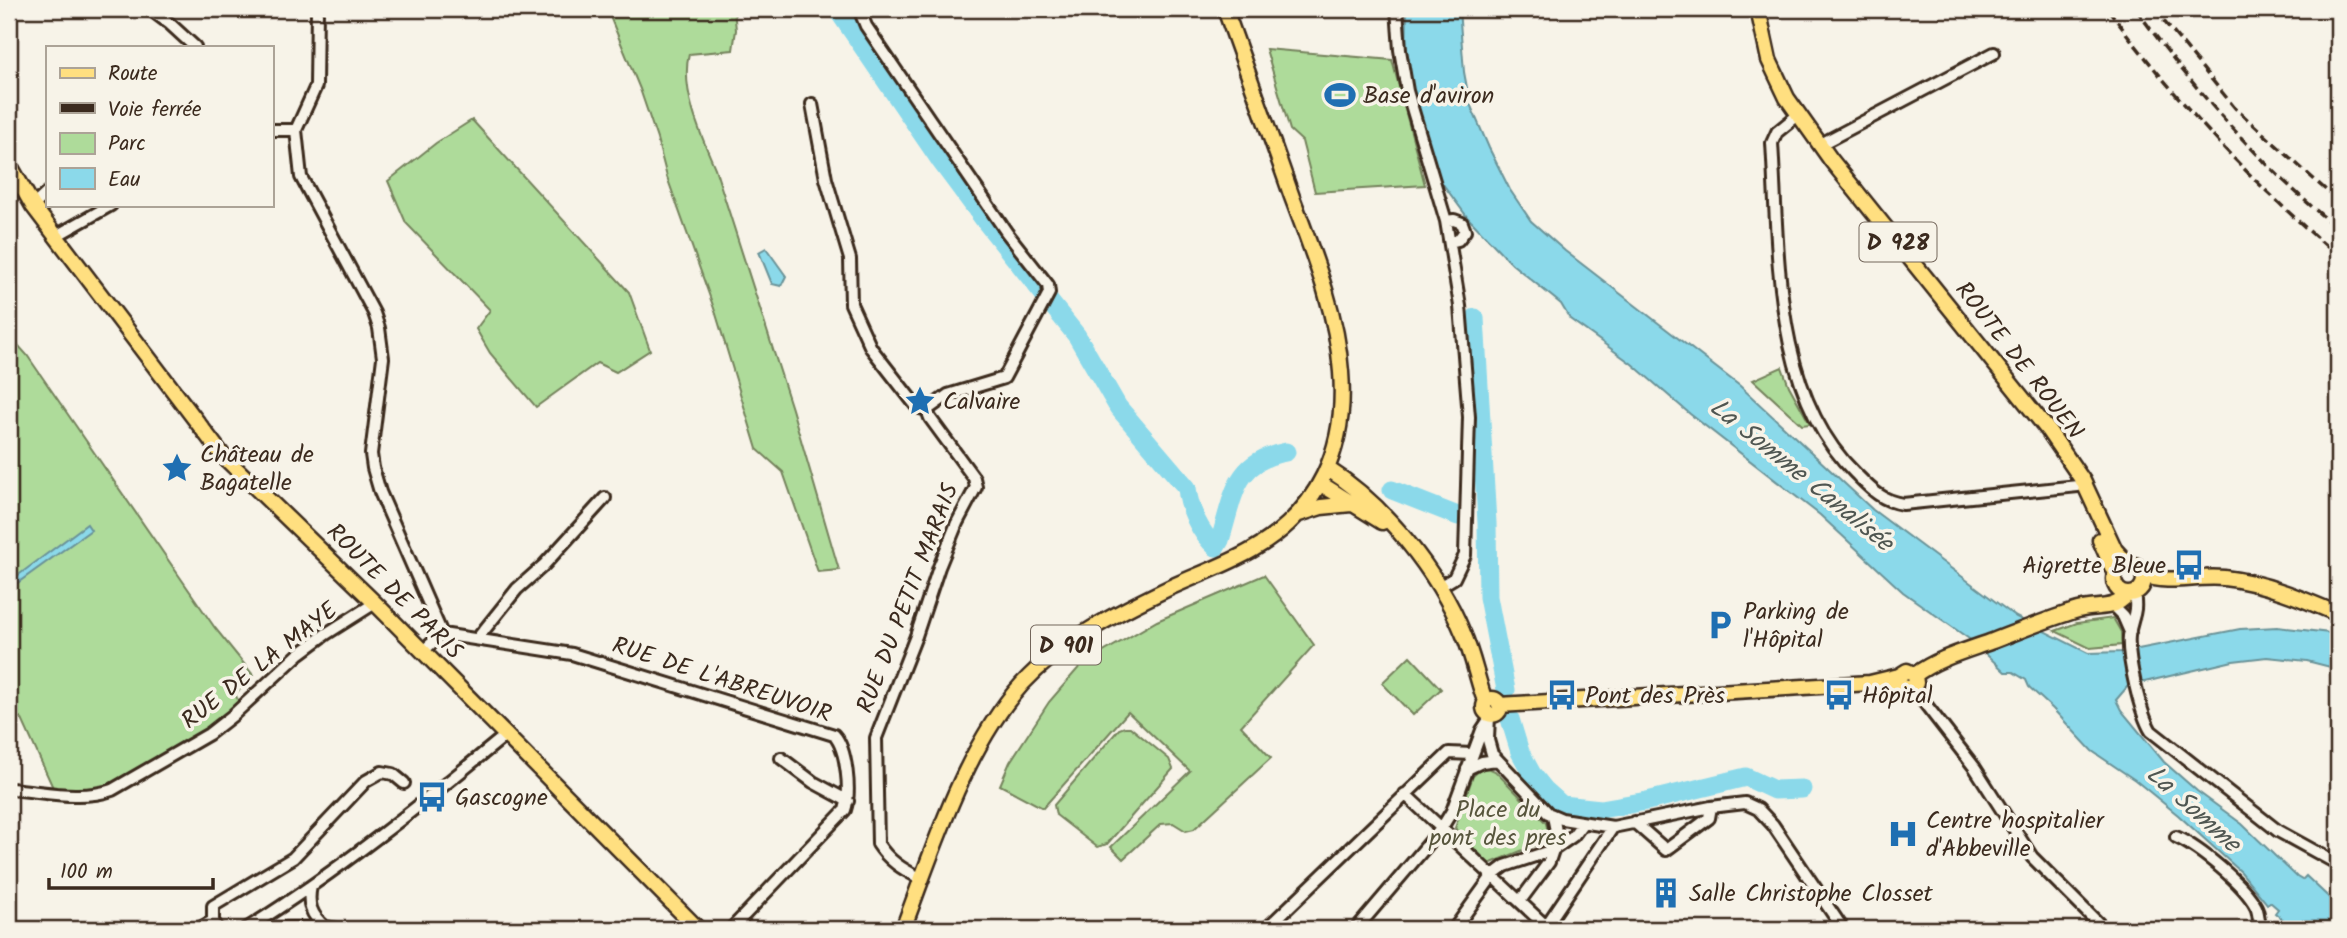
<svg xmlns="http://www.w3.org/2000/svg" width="2347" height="938" viewBox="0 0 2347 938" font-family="Kalam,sans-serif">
<rect width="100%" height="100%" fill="#f7f3e8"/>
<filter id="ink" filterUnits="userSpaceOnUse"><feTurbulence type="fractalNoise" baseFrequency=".0143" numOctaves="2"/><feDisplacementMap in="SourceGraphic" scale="14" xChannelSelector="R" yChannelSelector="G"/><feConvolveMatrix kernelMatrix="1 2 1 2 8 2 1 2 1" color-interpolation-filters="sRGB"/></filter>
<g filter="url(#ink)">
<path fill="#aedb9a" stroke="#74825c" stroke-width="2" d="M 610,9 L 734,9 L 736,30 L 733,50 L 689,54 C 680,89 701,136 715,168 L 792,409 L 839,570 L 818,572 L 783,472 L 757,449 L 716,314 L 667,177 L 657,139 L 640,89 L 611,19 Z
M 1266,49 L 1392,60 L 1425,185 L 1315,192 L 1302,141 L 1290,130 Z
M 472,120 L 629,292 L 650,350 L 616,372 L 597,363 L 536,407 L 490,353 L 476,329 L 490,310 L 406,223 L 388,181 L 436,143 Z
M 9,335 L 27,355 L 215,628 L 253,675 L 235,694 L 240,704 L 218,721 L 121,782 L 87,788 L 54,790 L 21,717 L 9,723 Z
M 1782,367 L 1789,386 L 1810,424 L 1802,425 L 1753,380 Z
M 1264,575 L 1314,645 L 1241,726 L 1271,758 L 1194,829 L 1186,831 L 1173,823 L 1161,824 L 1123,859 L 1111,847 L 1190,771 L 1128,712 L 1043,808 L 1000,785 L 1010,762 L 1049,702 L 1081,665 L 1157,621 Z
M 2113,618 L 2121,632 L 2122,645 L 2090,648 L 2055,631 L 2077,623 Z
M 1410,656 L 1441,689 L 1413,715 L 1382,683 Z
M 1125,727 L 1130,727 L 1169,759 L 1173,769 L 1107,844 L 1097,847 L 1056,815 L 1054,805 L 1119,729 Z
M 1488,768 L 1495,771 L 1546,823 L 1548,832 L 1544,841 L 1538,844 L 1489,864 L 1455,828 L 1473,776 L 1481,769 Z"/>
<path fill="#8bd9ea" stroke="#6b9398" stroke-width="2" d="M 1407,9 L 1459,9 L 1464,72 L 1470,104 L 1489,148 L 1510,190 L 1531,221 L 1565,251 L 1740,386 L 1873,510 L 2016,617 L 2088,653 L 2123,652 L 2240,629 L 2277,627 L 2338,634 L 2338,669 L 2307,661 L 2267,657 L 2233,661 L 2128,686 L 2116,700 L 2121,710 L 2164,762 L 2197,791 L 2242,824 L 2297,877 L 2302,880 L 2306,876 L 2338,906 L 2338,929 L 2294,929 L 2275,913 L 2278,909 L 2270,902 L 2267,904 L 2241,872 L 2178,815 L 2135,780 L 2092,751 L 2053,709 L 2029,687 L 2026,680 L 2013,672 L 2005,672 L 1972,641 L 1903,592 L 1820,515 L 1690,414 L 1632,364 L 1570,319 L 1561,304 L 1512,264 L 1468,218 L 1434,172 L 1408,76 L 1406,56 Z
M 766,248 L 786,276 L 781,286 L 772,284 L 759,252 Z
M 87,524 L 91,530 L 16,584 L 12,582 L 13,579 Z"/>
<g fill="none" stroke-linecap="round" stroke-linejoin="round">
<path stroke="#8bd9ea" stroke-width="19" d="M 837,9 L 940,160 L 986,222 L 1077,336 L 1118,407 L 1187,488 C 1189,509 1200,533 1216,547 L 1220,540 C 1234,497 1233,461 1286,452
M 1475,318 L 1487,523 L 1488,597 L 1506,690
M 1392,490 L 1458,516
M 1510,719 L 1520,752 L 1532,774 L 1544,789 L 1562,805 L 1601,809 L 1647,801 L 1746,777 L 1774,790 L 1802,789"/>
<g stroke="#3b2a1e" stroke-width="16">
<path id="minor" d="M 150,9 L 170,24 L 195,47
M 859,9 L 866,26 L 1007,233 L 1048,285 L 1049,293 L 1004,378 L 948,395 L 927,410
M 1397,9 L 1400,50 L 1407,91 L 1446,221 L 1460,306 L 1469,417 L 1465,555 L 1454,578 L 1439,587
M 812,104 L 826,179 L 850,259 L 851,304 L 871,348 L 917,407 L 927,410
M 1798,115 L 1777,132 L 1772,143 C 1779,251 1772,392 1855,473 C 1870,488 1881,501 1903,504 L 2078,486 L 2084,483
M 271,130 L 296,130 L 316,86 L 317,9
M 296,130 L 301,177 L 374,313 L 379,328 L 383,358 L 371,454 L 373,468 L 380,492 L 442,634 L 423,651
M 1819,145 L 1994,53
M 33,206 L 47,193
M 1446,221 L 1454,220 L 1462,223 L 1465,231 L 1458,240 L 1450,242
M 56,236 L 111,205
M 2134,593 C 2138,615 2131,617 2129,636 C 2127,657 2140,713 2151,731 L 2278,831 L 2338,864
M 2113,606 L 2123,616 L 2130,632
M 442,634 L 572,654 L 834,735 C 847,749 851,792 845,810 L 731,929
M 477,639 L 517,589 L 544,565 L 605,498
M 1913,688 L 1975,768 L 2032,857 L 2104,929
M 1489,715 L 1488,740 L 1492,754 L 1548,813 L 1562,819 L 1613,827 L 1711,807 L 1745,803 L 1758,809 L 1773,825 L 1843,929
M 781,758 L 813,782 L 848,801
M 1467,769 L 1482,762 L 1497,760
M 9,789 C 41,791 81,801 112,790 L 209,734 L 232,716 L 299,654 L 326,634 L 375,603
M 1405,794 L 1549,929
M 1634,822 L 1666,850 L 1709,818 L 1711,807
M 2176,837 C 2200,848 2244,884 2256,907 C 2259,913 2259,923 2260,929
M 920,878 C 902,869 889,861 878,844 L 876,738 L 916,636 L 939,567 L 957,523 L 976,487 L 974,478 L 930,418 L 927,410
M 311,886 C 307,904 311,915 325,927
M 1520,901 L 1549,862 L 1553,850 L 1573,836 L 1582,824
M 1546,926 L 1613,827
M 198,929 L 213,921
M 218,929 L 213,921 L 213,906 L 293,858 L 366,781 L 382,772 L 393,774 L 404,783
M 246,929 C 339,871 423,803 507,734
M 259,929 L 325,927 L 337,929
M 1266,929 L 1449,753 L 1472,754
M 1356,929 L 1441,829 L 1452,811 L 1482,730 L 1488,721
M 1454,929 L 1493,875 L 1505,866 L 1553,850 L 1556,831 L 1553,816"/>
</g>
<g stroke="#3b2a1e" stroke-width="19">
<path id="major" d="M 1758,9 L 1769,60 L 1787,98 L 1831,160 L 2048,430 L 2083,481 L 2115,550 L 2128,564
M 9,164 L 33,206 L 223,456 L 375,603 L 698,929
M 1328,469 C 1384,504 1438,572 1463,633 C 1472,653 1476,674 1483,695 L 1487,700
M 1321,484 L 1382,522
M 1299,514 L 1321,507 L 1351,504
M 2100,540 L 2115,574
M2114 579a15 15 0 1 1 30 0a15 15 0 1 1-30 0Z
M 2143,575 C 2170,585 2196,575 2224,578 C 2263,582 2303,599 2338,614
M 1915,675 C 1936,659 1965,651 1990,642 C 2019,631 2048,619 2078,610 C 2099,604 2112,612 2128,594
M 1882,685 L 1897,685 L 1910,689 L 1916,683 L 1915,675
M1484 707a8 8 0 1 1 16 0a8 8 0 1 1-16 0Z
M 1499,705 L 1870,683 L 1899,676 L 1907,671 L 1915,675
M 903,929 C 933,850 965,747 1022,684 C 1063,640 1115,614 1169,588 C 1197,575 1226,565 1252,550 C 1319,512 1347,448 1341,372 C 1337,312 1313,253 1292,197 C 1270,134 1247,71 1225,9"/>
</g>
<use href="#minor" stroke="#f7f3e8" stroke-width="10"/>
<use href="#major" stroke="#ffdf80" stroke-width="14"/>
<path stroke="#3b2a1e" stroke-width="3.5" stroke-dasharray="10 5" stroke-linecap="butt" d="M 2108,9 C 2175,100 2252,183 2338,256
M 2136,9 C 2194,90 2261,165 2338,229
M 2154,9 L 2235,108 L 2338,201"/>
</g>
</g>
<defs>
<g id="stadium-bare" transform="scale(2.415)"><path d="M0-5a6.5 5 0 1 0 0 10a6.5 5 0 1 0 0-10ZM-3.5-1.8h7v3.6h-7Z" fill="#1f6fb2" stroke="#f7f3e8" stroke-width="2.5" paint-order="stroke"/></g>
<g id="sight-bare" transform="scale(2.415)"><path d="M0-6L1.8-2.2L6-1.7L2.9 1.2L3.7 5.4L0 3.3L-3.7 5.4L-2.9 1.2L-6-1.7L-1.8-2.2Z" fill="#1f6fb2" stroke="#f7f3e8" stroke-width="2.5" paint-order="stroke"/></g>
<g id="bus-bare" transform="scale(2.415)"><path d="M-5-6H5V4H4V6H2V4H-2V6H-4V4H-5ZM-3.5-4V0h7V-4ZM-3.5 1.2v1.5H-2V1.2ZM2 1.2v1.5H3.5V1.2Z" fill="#1f6fb2" stroke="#f7f3e8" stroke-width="2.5" paint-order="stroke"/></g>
<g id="parking-bare" transform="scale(2.415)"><path d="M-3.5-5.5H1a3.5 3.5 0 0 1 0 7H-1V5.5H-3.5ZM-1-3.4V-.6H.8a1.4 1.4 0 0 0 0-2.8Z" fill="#1f6fb2" stroke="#f7f3e8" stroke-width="2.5" paint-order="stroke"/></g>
<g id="hospital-bare" transform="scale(2.415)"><path d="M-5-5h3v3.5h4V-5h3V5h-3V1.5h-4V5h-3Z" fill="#1f6fb2" stroke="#f7f3e8" stroke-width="2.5" paint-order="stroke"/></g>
<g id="building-bare" transform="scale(2.415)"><path d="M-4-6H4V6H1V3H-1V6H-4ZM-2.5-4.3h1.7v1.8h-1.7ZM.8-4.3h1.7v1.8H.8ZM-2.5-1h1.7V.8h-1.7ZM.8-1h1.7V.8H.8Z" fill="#1f6fb2" stroke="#f7f3e8" stroke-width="2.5" paint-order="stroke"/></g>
</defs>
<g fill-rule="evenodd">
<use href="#stadium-bare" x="1340" y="95"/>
<use href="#sight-bare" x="920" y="401"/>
<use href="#sight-bare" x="177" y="468"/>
<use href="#bus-bare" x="2189" y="565"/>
<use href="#parking-bare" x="1720" y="625"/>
<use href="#bus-bare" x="1562" y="695"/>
<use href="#bus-bare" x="1839" y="695"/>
<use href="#bus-bare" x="432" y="797"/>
<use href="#hospital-bare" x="1903" y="834"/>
<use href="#building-bare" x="1666" y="893"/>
</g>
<g text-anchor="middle" stroke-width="7" stroke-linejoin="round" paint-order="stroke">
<g fill="#f7f3e8" stroke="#73665b" stroke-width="2">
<rect x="1859.5" y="222.5" width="77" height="39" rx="5"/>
<rect x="1031" y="625.5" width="70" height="39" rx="5"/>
</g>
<g font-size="23" font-weight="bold" fill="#3b2a1e">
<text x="1898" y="250">D 928</text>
<text x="1066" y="653">D 901</text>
</g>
<g font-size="24" fill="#3b2a1e" stroke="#f7f3e8" text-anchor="start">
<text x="1363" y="103">Base d'aviron</text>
<text x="943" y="409">Calvaire</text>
<text x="200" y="462">Château de<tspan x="200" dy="28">Bagatelle</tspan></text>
<text x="2166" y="573" text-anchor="end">Aigrette Bleue</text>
<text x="1743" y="619">Parking de<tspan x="1743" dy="28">l'Hôpital</tspan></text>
<text x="1585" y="703">Pont des Près</text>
<text x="1862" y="703">Hôpital</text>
<text x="455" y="805">Gascogne</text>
<text x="1926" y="828">Centre hospitalier<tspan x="1926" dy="28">d'Abbeville</tspan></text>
<text x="1689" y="901">Salle Christophe Closset</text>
</g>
<g font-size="24" fill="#3b2a1e" stroke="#f7f3e8">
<text transform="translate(2020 360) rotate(52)" y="8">ROUTE DE ROUEN</text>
<text transform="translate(395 591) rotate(45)" y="8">ROUTE DE PARIS</text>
<text transform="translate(907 598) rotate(-69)" y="8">RUE DU PETIT MARAIS</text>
<text transform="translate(259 665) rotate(-38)" y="8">RUE DE LA MAYE</text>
<text transform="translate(722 679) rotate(18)" y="8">RUE DE L'ABREUVOIR</text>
</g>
<g font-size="24" fill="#58563d" stroke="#f7f3e8">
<text x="1498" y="817">Place du<tspan x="1498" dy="28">pont des pres</tspan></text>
</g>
<g font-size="26" font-style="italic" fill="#4f5651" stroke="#f7f3e8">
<text transform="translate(1802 474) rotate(39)" y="9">La Somme Canalisée</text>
<text transform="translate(2194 808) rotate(42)" y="9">La Somme</text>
</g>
</g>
<rect width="2347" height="938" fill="none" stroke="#f7f3e8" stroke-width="35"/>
<rect x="18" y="18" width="2312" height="903" fill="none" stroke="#3b2a1e" stroke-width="2.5" filter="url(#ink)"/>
<rect x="46" y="46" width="228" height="161" fill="#f7f3e8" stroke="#aca397" stroke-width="2"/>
<rect x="60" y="68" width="35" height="10" fill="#ffdf80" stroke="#aca397" stroke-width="2"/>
<text x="108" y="80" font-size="21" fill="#3b2a1e">Route</text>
<rect x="60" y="103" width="35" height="10" fill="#3b2a1e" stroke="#aca397" stroke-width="2"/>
<text x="108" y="116" font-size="21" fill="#3b2a1e">Voie ferrée</text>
<rect x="60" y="133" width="35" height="21" fill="#aedb9a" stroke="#aca397" stroke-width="2"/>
<text x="108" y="150" font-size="21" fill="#3b2a1e">Parc</text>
<rect x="60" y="168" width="35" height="21" fill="#8bd9ea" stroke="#aca397" stroke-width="2"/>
<text x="108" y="186" font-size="21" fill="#3b2a1e">Eau</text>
<path d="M49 878v10h164v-10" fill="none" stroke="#3b2a1e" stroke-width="3.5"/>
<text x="60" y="878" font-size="21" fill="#3b2a1e" stroke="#f7f3e8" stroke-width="5" paint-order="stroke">100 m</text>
</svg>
